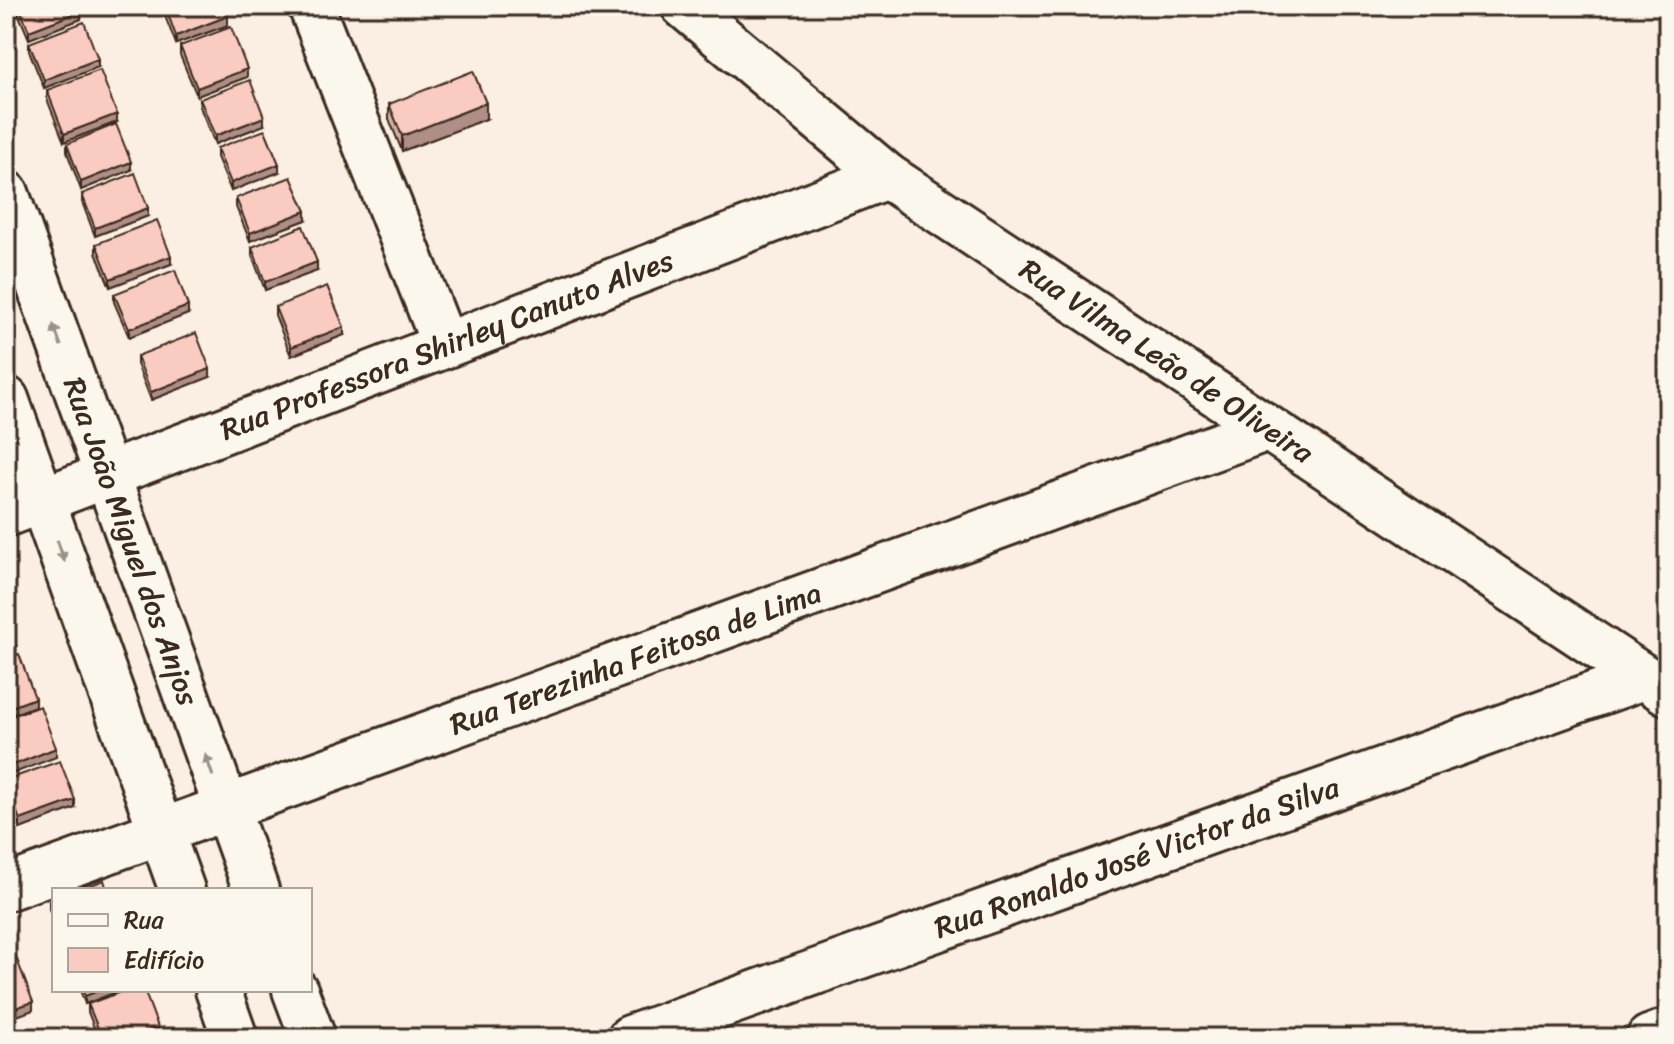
<svg xmlns="http://www.w3.org/2000/svg" width="1674" height="1044" viewBox="0 0 1674 1044" font-family="Sriracha,sans-serif">
<rect width="100%" height="100%" fill="#fbeee3"/>
<filter id="ink" filterUnits="userSpaceOnUse"><feTurbulence type="fractalNoise" baseFrequency=".0125" numOctaves="2"/><feDisplacementMap in="SourceGraphic" scale="16" xChannelSelector="R" yChannelSelector="G"/><feConvolveMatrix kernelMatrix="1 2 1 2 8 2 1 2 1" color-interpolation-filters="sRGB"/></filter>
<g filter="url(#ink)">
<g fill="none" stroke-linecap="round" stroke-linejoin="round">
<g stroke="#3b2a1e" stroke-width="50">
<g id="street">
<path d="M 311,6 L 444,344"/>
<path id="s1" d="M 684,6 L 887,176 L 1668,693"/>
<path id="s2" d="M 6,193 L 256,890"/>
<path d="M 6,399 L 182,890"/>
<path id="s3" d="M 6,514 L 887,176"/>
<path id="s4" d="M 6,888 L 1265,429"/>
<path d="M 218,990 L 235,1038"/>
<path d="M 295,990 L 313,1038"/>
<path id="s5" d="M 630,1038 L 1643,677"/>
<path d="M 1649,1038 L 1668,1031"/>
</g>
</g>
<use href="#street" stroke="#fbf7ec" stroke-width="44"/>
</g>
<path fill="#d7afa6" stroke="#3b2a1e" stroke-width="2" d="M 15,6 L 79,6 L 81,19 L 29,39 Z
M 161,6 L 224,6 L 228,25 L 176,44 Z
M 29,43 L 98,67 L 44,88 L 29,51 Z
M 180,46 L 247,77 L 197,96 L 180,55 Z
M 47,90 L 117,122 L 64,142 L 47,99 Z
M 200,99 L 264,125 L 215,144 L 200,107 Z
M 389,104 L 486,119 L 402,151 L 389,119 Z
M 67,144 L 131,170 L 81,190 L 67,152 Z
M 217,148 L 279,172 L 231,191 L 217,157 Z
M 82,194 L 148,216 L 95,236 L 82,202 Z
M 236,198 L 306,220 L 250,241 L 236,207 Z
M 96,244 L 171,264 L 110,287 L 96,253 Z
M 252,247 L 317,271 L 265,290 L 252,255 Z
M 114,294 L 188,314 L 129,337 L 114,302 Z
M 275,307 L 344,335 L 291,356 L 275,315 Z
M 137,356 L 210,377 L 151,400 L 137,364 Z
M 6,780 L 75,808 L 20,829 L 6,792 Z
M 54,899 L 54,921 L 49,909 L 49,901 Z
M 80,990 L 122,990 L 85,1004 Z
M 88,1004 L 158,1036 L 152,1038 L 98,1038 L 88,1012 Z"/>
<path fill="#af8e87" stroke="#3b2a1e" stroke-width="2" d="M 81,11 L 81,19 L 29,39 L 29,31 Z
M 228,16 L 228,25 L 176,44 L 176,36 Z
M 98,59 L 98,67 L 44,88 L 44,80 Z
M 247,69 L 247,77 L 197,96 L 197,88 Z
M 486,103 L 486,119 L 402,151 L 402,136 Z
M 117,114 L 117,122 L 64,142 L 64,134 Z
M 264,117 L 264,125 L 215,144 L 215,136 Z
M 131,162 L 131,170 L 81,190 L 81,182 Z
M 279,164 L 279,172 L 231,191 L 231,183 Z
M 148,208 L 148,216 L 95,236 L 95,228 Z
M 306,211 L 306,220 L 250,241 L 250,233 Z
M 171,256 L 171,264 L 110,287 L 110,279 Z
M 317,262 L 317,271 L 265,290 L 265,282 Z
M 188,306 L 188,314 L 129,337 L 129,329 Z
M 344,327 L 344,335 L 291,356 L 291,347 Z
M 210,369 L 210,377 L 151,400 L 151,392 Z
M 16,646 L 16,654 L 6,658 L 6,650 Z
M 35,698 L 35,706 L 6,717 L 6,709 Z
M 56,748 L 56,757 L 6,776 L 6,768 Z
M 75,800 L 75,808 L 20,829 L 20,820 Z
M 100,990 L 122,990 L 85,1004 L 85,996 Z
M 33,1002 L 33,1010 L 6,1020 L 6,1011 Z
M 158,1027 L 158,1036 L 152,1038 L 131,1038 Z"/>
<path fill="#facbc1" stroke="#3b2a1e" stroke-width="2" d="M 19,6 L 79,6 L 81,11 L 29,31 Z
M 165,6 L 224,6 L 228,16 L 176,36 Z
M 84,22 L 98,59 L 44,80 L 29,43 Z
M 231,27 L 247,69 L 197,88 L 180,46 Z
M 100,70 L 117,114 L 64,134 L 47,90 Z
M 473,71 L 486,103 L 402,136 L 389,104 Z
M 250,80 L 264,117 L 215,136 L 200,99 Z
M 116,124 L 131,162 L 81,182 L 67,144 Z
M 265,130 L 279,164 L 231,183 L 217,148 Z
M 135,173 L 148,208 L 95,228 L 82,194 Z
M 291,177 L 306,211 L 250,233 L 236,198 Z
M 157,220 L 171,256 L 110,279 L 96,244 Z
M 303,226 L 317,262 L 265,282 L 252,247 Z
M 175,270 L 188,306 L 129,329 L 114,294 Z
M 327,286 L 344,327 L 291,347 L 275,307 Z
M 196,333 L 210,369 L 151,392 L 137,356 Z
M 6,619 L 16,646 L 6,650 Z
M 19,654 L 35,698 L 6,709 L 6,659 Z
M 40,706 L 56,748 L 6,768 L 6,718 Z
M 60,761 L 75,800 L 20,820 L 6,784 L 6,780 Z
M 104,880 L 107,890 L 78,890 Z
M 54,899 L 54,913 L 49,901 Z
M 10,941 L 33,1002 L 6,1011 L 6,942 Z
M 83,990 L 100,990 L 85,996 Z
M 126,990 L 144,990 L 158,1027 L 131,1038 L 102,1038 L 88,1004 Z"/>
<defs><path id="oneway-solid" d="M-6-.8H1V-3.2L6.5 0L1 3.2V.8H-6Z" transform="scale(2)"/></defs>
<g fill="#9b9085">
<use href="#oneway-solid" transform="translate(57 335) rotate(-110)"/>
<use href="#oneway-solid" transform="translate(61 551) rotate(71)"/>
<use href="#oneway-solid" transform="translate(209 765) rotate(-109)"/>
</g>
</g>
<g text-anchor="middle" stroke-width="7" stroke-linejoin="round" paint-order="stroke">
<g font-size="30" fill="#3b2a1e" stroke="#fbf7ec">
<text dy="10" stroke="none"><textPath href="#s3" startOffset="472">Rua Professora Shirley Canuto Alves</textPath></text>
<text dy="10" stroke="none"><textPath href="#s1" startOffset="600">Rua Vilma Leão de Oliveira</textPath></text>
<text dy="10" stroke="none"><textPath href="#s2" startOffset="370">Rua João Miguel dos Anjos</textPath></text>
<text dy="10" stroke="none"><textPath href="#s4" startOffset="670">Rua Terezinha Feitosa de Lima</textPath></text>
<text dy="10" stroke="none"><textPath href="#s5" startOffset="538">Rua Ronaldo José Victor da Silva</textPath></text>
</g>
</g>
<rect width="1674" height="1044" fill="none" stroke="#fbf7ec" stroke-width="32"/>
<rect x="16" y="16" width="1642" height="1012" fill="none" stroke="#3b2a1e" stroke-width="3" filter="url(#ink)"/>
<rect x="52" y="888" width="260" height="104" fill="#fbf7ec" stroke="#aea59a" stroke-width="2"/>
<rect x="68" y="914" width="40" height="12" fill="#fbf7ec" stroke="#aea59a" stroke-width="2"/>
<text x="124" y="928" font-size="24" fill="#3b2a1e">Rua</text>
<rect x="68" y="948" width="40" height="24" fill="#facbc1" stroke="#aea59a" stroke-width="2"/>
<text x="124" y="968" font-size="24" fill="#3b2a1e">Edifício</text>
</svg>
